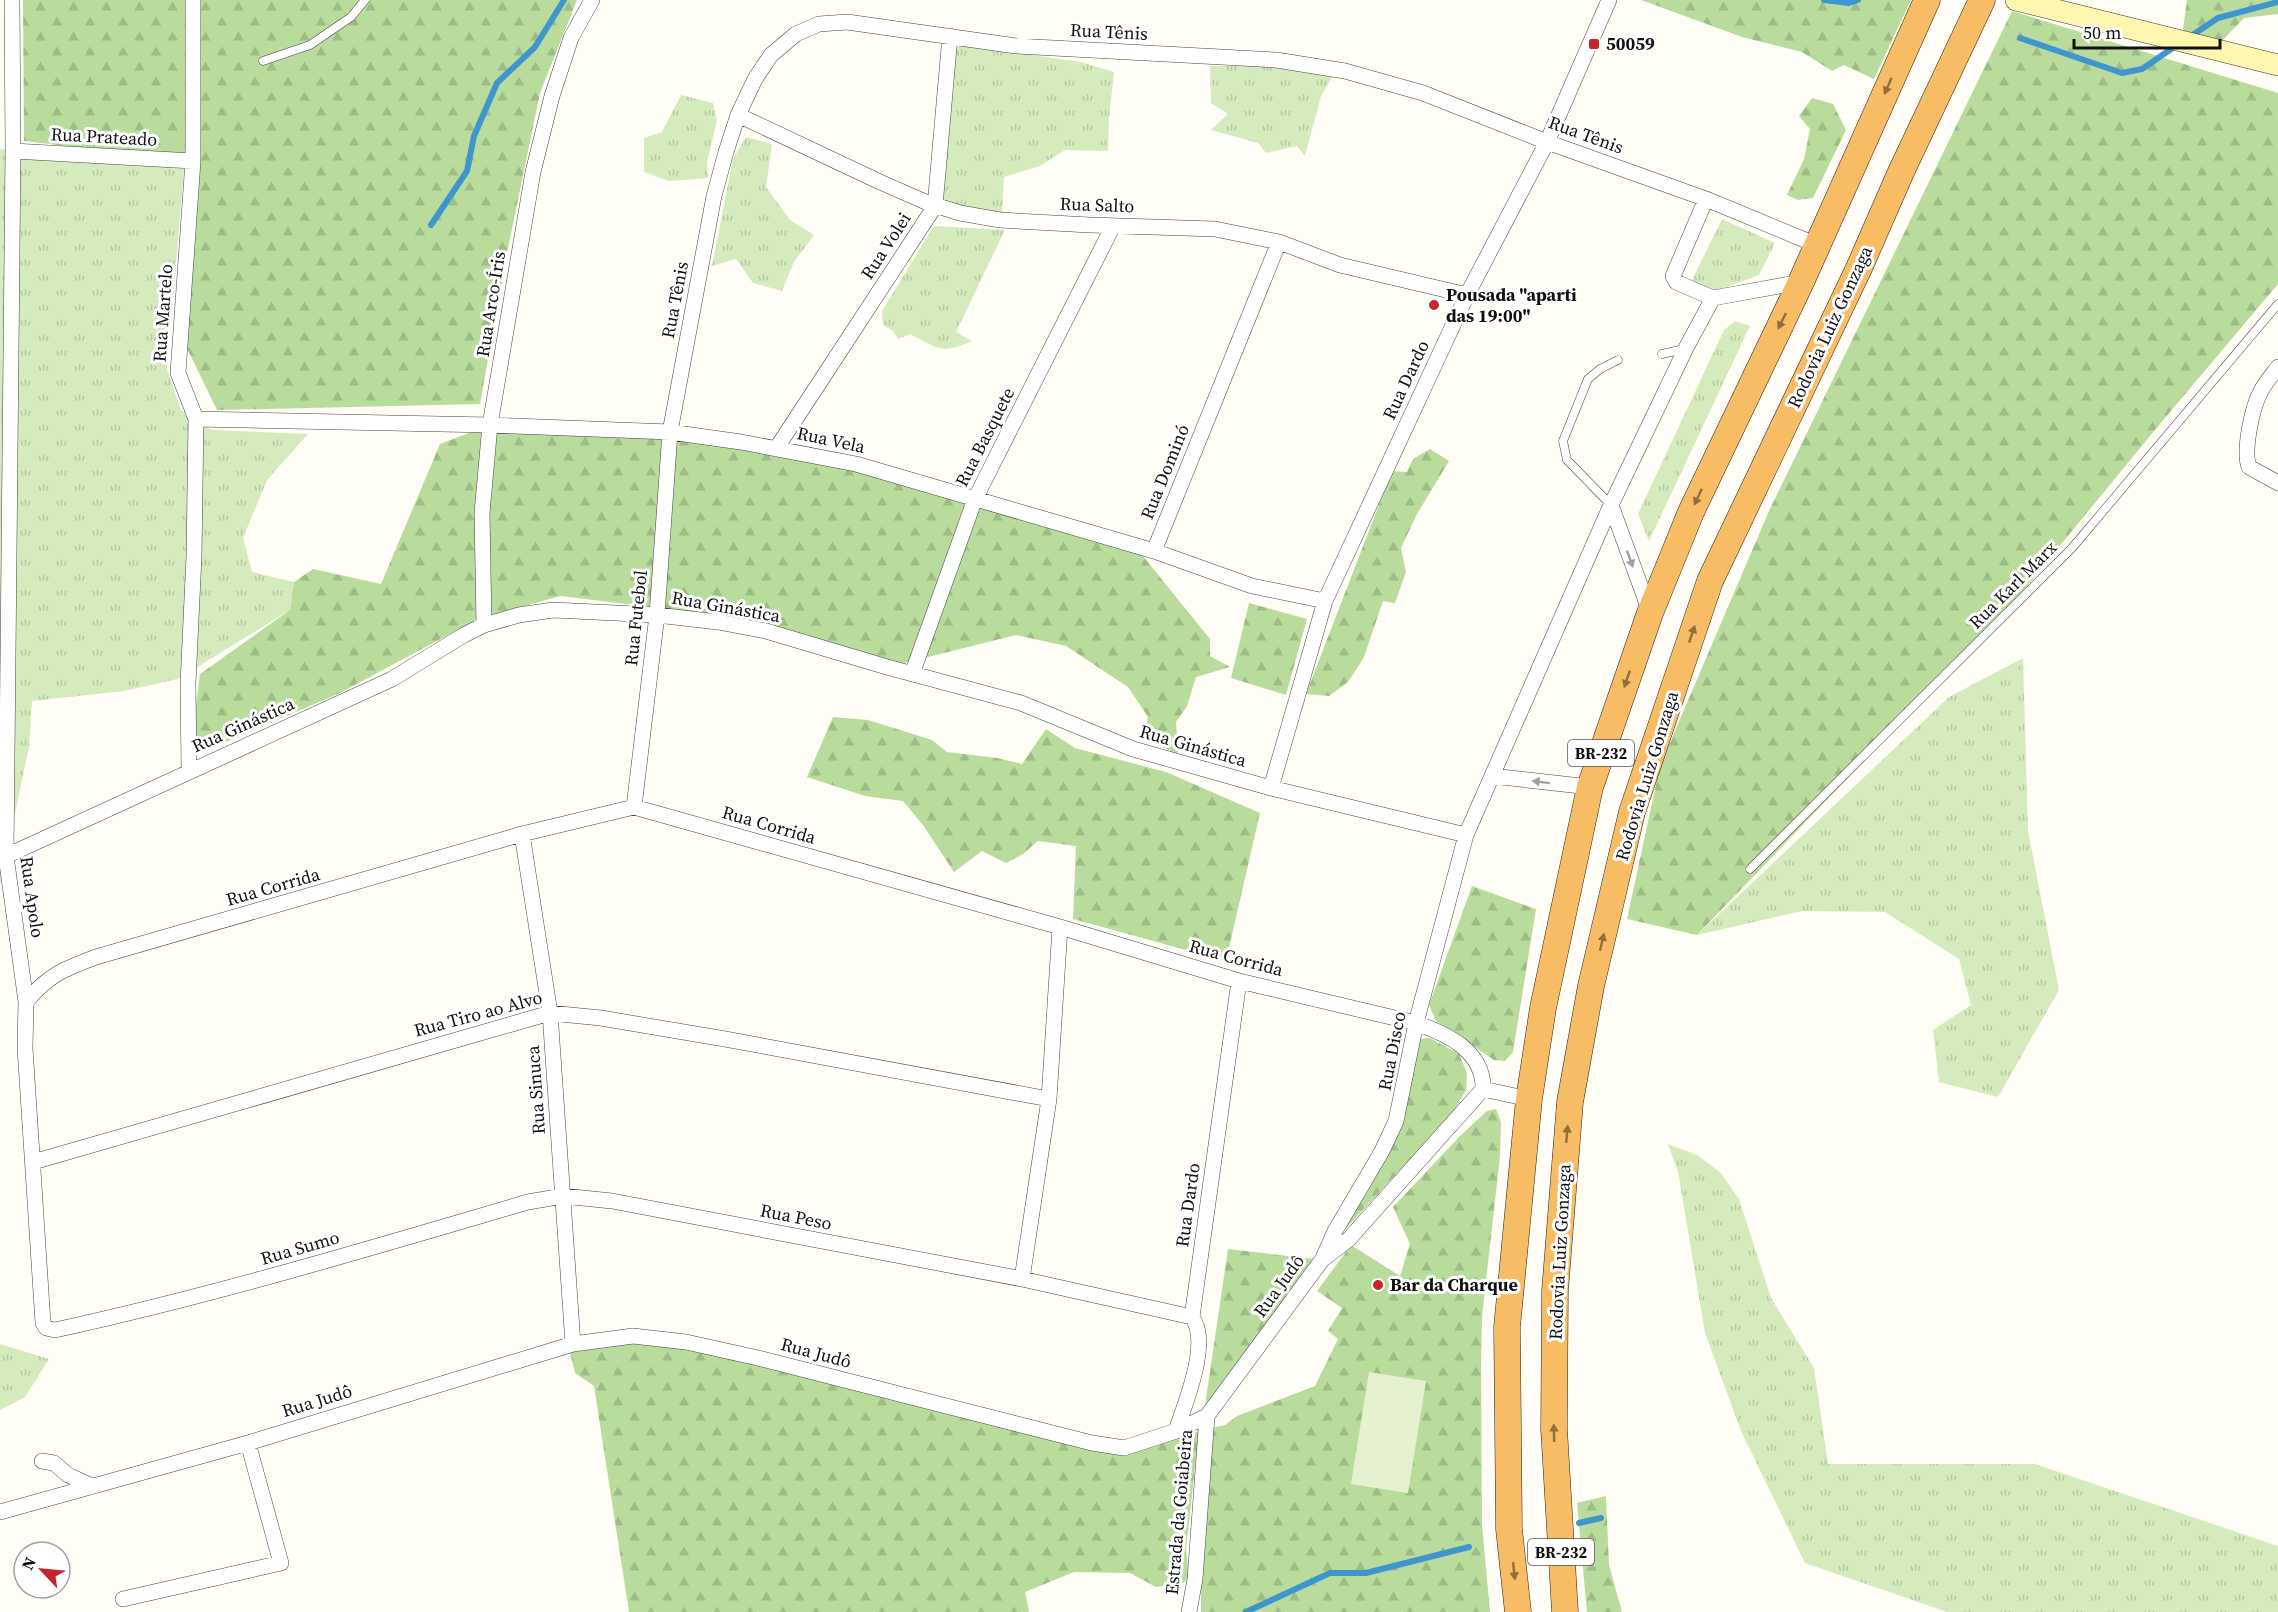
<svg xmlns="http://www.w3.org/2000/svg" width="2278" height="1612" viewBox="0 0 2278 1612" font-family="'Source Serif 4',serif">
<defs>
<pattern id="grass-tufts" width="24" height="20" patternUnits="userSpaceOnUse" patternTransform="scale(1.5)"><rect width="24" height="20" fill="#d5ebbd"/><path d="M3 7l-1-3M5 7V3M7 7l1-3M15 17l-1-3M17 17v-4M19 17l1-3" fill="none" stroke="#b6c8a1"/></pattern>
<pattern id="forest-firs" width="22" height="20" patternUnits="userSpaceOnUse" patternTransform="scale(1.5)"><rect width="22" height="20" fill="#b9dc9c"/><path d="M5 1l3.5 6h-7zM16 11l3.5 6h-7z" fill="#9ebc85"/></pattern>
</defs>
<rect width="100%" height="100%" fill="#fffdf5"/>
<path fill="url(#grass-tufts)" d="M 954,44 L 1081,62 L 1114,72 L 1109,118 L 1108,151 L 1065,150 L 1040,166 L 1004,177 L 1002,214 L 942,202 Z
M 1210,66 L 1259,66 L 1333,76 L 1321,96 L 1305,156 L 1297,146 L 1266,153 L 1258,143 L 1211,130 L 1228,114 L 1211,103 Z
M 681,95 L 713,103 L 717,121 L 707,162 L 708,178 L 669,181 L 644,172 L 644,138 L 662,132 Z
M 746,137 L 772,144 L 766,187 L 790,220 L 814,235 L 794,262 L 782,291 L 753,283 L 736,259 L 712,266 L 733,159 Z
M 0,149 L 184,169 L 167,369 L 181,410 L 212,430 L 308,434 L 267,480 L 243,538 L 252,572 L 294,582 L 290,610 L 178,679 L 124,691 L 32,701 L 29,747 L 0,885 Z
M 1722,219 L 1775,243 L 1759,275 L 1710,293 L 1690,284 Z
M 934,226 L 1005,230 L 956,332 L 972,341 C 940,355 940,349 910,334 L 898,339 L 893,331 L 883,325 L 882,311 Z
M 1735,321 L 1750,326 L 1649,541 L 1638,514 L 1724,330 Z
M 2023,658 L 2028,831 L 2059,990 L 1998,1097 L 1939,1082 L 1933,1030 L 1971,1005 L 1959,959 L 1885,912 L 1802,911 L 1697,935 L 1949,697 Z
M 1668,1144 L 1697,1155 L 1720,1172 L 1739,1199 L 1771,1298 L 1814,1368 L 1828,1464 L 2035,1464 L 2278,1546 L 2278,1612 L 1947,1612 L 1805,1563 L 1741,1431 L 1705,1333 L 1678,1172 Z
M 0,1344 L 49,1359 L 25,1397 L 0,1410 Z"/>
<path fill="url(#forest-firs)" d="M 23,0 L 577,0 L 540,93 L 507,253 L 480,404 L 217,410 L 181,336 L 193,161 L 24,141 Z
M 1641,0 L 1911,0 L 1874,79 L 1844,65 L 1832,71 L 1802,52 L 1742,37 Z
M 2187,0 L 2278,0 L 2278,14 L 2244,18 L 2218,45 L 2182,36 Z
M 2012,11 L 2278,93 L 2278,284 L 2154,431 L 1995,625 L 1697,935 L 1627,919 L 1660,766 L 1769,511 Z
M 1812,98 L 1833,104 L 1846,130 L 1813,198 L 1798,200 L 1787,195 L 1804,159 L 1810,129 L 1799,116 Z
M 490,425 L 634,430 L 856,464 L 1134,545 L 1210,639 L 1210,656 L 1230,667 L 1196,677 L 1187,706 L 1176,722 L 1178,754 L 1143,739 L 1148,717 L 1128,687 L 1066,646 L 1016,635 L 900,664 L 668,609 L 560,596 L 476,620 L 338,694 L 189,758 L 200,674 L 290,610 L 294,582 L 313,569 L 381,584 L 440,444 Z
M 1430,449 L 1449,461 L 1417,514 L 1401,548 L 1406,572 L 1395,603 L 1383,601 L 1364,657 L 1348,682 L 1329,696 L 1306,694 L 1392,471 L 1407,472 L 1413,459 Z
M 1249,603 L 1307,619 L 1286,695 L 1231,678 Z
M 833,717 L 868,720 L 932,740 L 947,752 L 997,758 L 1022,764 L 1046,729 L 1075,748 L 1166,772 L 1260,813 L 1226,961 L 1073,919 L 1076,846 L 1038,841 L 1023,854 L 1006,863 L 982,851 L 954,872 L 923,825 L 903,801 L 865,796 L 807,777 Z
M 1472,886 L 1536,909 L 1513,1052 L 1505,1061 L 1494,1060 L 1436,1021 L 1429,1005 Z
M 1430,1038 L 1459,1054 L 1467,1073 L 1466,1090 L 1454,1111 L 1340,1235 L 1367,1193 L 1388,1150 L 1416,1039 Z
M 1496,1109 L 1501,1122 L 1500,1156 L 1482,1317 L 1481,1364 L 1482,1524 L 1490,1612 L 1201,1612 L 1201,1560 L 1211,1428 L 1225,1425 L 1237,1416 L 1315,1386 L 1338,1339 L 1328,1331 L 1342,1308 L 1317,1291 L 1351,1245 L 1400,1276 L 1410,1244 L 1393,1207 L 1460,1136 L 1487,1111 Z
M 1228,1249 L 1314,1259 L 1204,1412 Z
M 638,1337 L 874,1393 L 1123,1456 L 1199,1431 L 1186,1549 L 1189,1577 L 1183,1583 L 1156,1587 L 1130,1573 L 1074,1572 L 1025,1592 L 1029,1612 L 629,1612 L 594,1386 L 575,1373 L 568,1345 Z
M 1606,1496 L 1609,1565 L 1622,1612 L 1587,1612 L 1577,1503 Z"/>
<path fill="#e6f2cf" d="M 1369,1372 L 1426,1381 L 1408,1493 L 1351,1484 Z"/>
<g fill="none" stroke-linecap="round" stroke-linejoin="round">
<path stroke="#3f96cf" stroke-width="6" d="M 1824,0 L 1849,3 L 1858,0
M 2020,38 L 2122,73 L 2142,69 L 2177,45
M 2188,38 L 2218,18 L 2278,2
M 431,225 L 467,171 L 474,136 L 497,83 L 535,47 L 564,0
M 1579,1523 L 1601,1518
M 1246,1612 L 1330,1573 L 1366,1573 L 1469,1547"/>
<g stroke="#444" stroke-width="9">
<path id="service" d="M 263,61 L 310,45 L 351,17 L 365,0
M 1662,354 L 1684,349
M 1611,505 L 1567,460 L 1563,441 L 1588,379 L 1600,369 L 1618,360
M 1750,869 L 2072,548 L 2278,304"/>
</g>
<g stroke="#444" stroke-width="16">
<path id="minor" d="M 12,0 L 13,151 L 6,856 L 26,1002 L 25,1048 L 43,1323 L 46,1328 L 55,1330 C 215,1295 371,1248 528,1202 L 563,1196 L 612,1201 L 1022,1279 L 1192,1317
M 738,115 L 880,182 L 928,203 L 960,213 L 1000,220 L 1090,225 L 1215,229 L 1279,242 L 1340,265 L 1467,295
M 13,151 L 193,161
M 1706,199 L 1673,276 L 1676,282 L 1713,298 L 1801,282
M 2278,367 C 2272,375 2265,383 2261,391 C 2252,407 2243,451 2249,467 L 2278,483
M 196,419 L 490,425 L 670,432 L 741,442 L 856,464 L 1154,551 L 1252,586 L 1325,601
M 776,449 L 935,206 L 950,36
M 1611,505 L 1650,612
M 1154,551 L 1279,242
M 484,625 L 482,513 L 490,425 L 533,172 L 552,96 L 571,38 L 592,0
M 912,674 L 975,499 L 1113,226
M 189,771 L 188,684 L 194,556 L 196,419 L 178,373 L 193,161 L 193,0
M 1492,776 L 1590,787
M 1271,788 L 1325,601 L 1467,295 L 1547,142 L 1609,0
M 634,807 L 657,615 L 670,432 L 714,196 L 726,152 L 738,115 L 755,79 L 771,55 L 796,34 L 819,24 L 847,22 L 1016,46 L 1276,60 L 1345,71 L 1423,93 L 1547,142 L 1706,199 L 1817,245
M 522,834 L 550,1013 L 573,1344
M 6,856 L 392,679 L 464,635 L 484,625 L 519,615 L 553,610 L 657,615 L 718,622 L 766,631 L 887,667 L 1021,703 L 1133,749 L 1271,788 L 1466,835
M 26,1002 C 48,975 64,969 96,957 L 522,834 L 634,807 L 1060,927 L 1239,981 L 1416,1023 C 1447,1034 1484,1051 1483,1089
M 1483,1089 L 1529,1099
M 33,1162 L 550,1013 L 601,1018 L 725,1039 L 1049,1099
M 1323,1258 L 1335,1231 L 1382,1151 L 1396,1121 L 1416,1023 L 1466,835 L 1611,505 L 1686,348 L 1713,298
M 1022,1279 L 1049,1099 L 1060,927
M 1176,1431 C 1185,1403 1211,1343 1192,1317 L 1239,981
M 42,1461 L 54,1463 L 68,1475 L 92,1486
M 0,1512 L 248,1443 L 573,1344 L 633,1336 L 686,1342 L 758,1358 L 1092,1443 L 1124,1448 L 1176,1431 L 1207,1416 L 1322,1260 L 1349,1239 L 1483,1089
M 123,1599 L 281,1563 L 248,1443
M 1189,1612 L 1195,1579 L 1207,1416"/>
</g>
<g stroke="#333" stroke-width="22">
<path id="secondary" d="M 2016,0 L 2278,65"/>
</g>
<g stroke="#222" stroke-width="27">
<path id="trunk" d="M 1518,1612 L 1509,1529 L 1507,1327 L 1529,1099 L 1543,1008 L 1590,787 L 1650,613 L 1691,512 L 1801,282 L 1927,0
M 1565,1612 L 1554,1429 L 1555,1291 L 1570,1102 L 1591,986 L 1632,812 L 1710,581 L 1859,268 L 1901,172 L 1982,0"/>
</g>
<use href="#service" stroke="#fff" stroke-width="8"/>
<use href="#minor" stroke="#fff" stroke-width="15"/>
<use href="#secondary" stroke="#fff6b0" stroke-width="21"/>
<use href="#trunk" stroke="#f7bc64" stroke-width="26"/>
</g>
<defs><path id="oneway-solid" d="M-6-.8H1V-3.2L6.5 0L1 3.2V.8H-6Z" transform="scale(1.5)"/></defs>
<g fill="#906f3f">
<use href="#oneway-solid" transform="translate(1888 86) rotate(114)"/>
<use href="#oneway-solid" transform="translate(1782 321) rotate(116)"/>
<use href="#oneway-solid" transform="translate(1698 497) rotate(115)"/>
<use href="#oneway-solid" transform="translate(1692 634) rotate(-71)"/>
<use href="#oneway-solid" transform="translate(1627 679) rotate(109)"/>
<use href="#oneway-solid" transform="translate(1602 942) rotate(-77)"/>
<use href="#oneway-solid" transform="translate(1567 1134) rotate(-85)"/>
<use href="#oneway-solid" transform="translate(1554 1433) rotate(-91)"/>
<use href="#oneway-solid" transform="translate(1514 1571) rotate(84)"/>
</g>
<g fill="#a0a0a0">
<use href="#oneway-solid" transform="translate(1630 559) rotate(70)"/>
<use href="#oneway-solid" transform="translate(1541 782) rotate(-173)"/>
</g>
<g fill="#c4262e" stroke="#fff" stroke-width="2">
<rect x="1588" y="38" width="12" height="12" rx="3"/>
<circle cx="1434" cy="305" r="6"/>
<circle cx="1378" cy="1285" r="6"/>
</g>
<g text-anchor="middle" stroke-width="6" stroke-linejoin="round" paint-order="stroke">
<g fill="#fff" stroke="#585858" stroke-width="1.5">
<rect x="1568" y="740" width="66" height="26" rx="4.5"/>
<rect x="1528" y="1539" width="66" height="26" rx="4.5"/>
</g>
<g font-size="16" font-weight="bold" fill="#111">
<text x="1601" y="759">BR-232</text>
<text x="1561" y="1558">BR-232</text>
</g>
<g font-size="18" fill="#111" stroke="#fff">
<text transform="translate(1109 32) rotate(3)" y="6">Rua Tênis</text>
<text transform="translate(1586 135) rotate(20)" y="6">Rua Tênis</text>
<text transform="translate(104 137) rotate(3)" y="6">Rua Prateado</text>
<text transform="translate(1097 205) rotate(2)" y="6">Rua Salto</text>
<text transform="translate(886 246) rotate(-57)" y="6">Rua Volei</text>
<text transform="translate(675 300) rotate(-79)" y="6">Rua Tênis</text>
<text transform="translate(491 304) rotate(-81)" y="6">Rua Arco-Íris</text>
<text transform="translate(163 313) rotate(-86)" y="6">Rua Martelo</text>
<text transform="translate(1830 327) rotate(-65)" y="6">Rodovia Luiz Gonzaga</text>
<text transform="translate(1406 380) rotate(-65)" y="6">Rua Dardo</text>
<text transform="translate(985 437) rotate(-63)" y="6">Rua Basquete</text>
<text transform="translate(831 440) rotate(12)" y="6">Rua Vela</text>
<text transform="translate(1165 472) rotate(-68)" y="6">Rua Dominó</text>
<text transform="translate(2013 585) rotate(-45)" y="6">Rua Karl Marx</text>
<text transform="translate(726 607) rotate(10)" y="6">Rua Ginástica</text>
<text transform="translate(636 618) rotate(-84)" y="6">Rua Futebol</text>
<text transform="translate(243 725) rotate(-24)" y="6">Rua Ginástica</text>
<text transform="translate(1193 746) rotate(16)" y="6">Rua Ginástica</text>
<text transform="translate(1647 776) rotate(-73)" y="6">Rodovia Luiz Gonzaga</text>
<text transform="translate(769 825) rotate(16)" y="6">Rua Corrida</text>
<text transform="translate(273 887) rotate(-16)" y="6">Rua Corrida</text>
<text transform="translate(32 897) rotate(82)" y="6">Rua Apolo</text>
<text transform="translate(1236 958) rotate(15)" y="6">Rua Corrida</text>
<text transform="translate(478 1014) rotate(-15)" y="6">Rua Tiro ao Alvo</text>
<text transform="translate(1392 1051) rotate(-79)" y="6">Rua Disco</text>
<text transform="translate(536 1090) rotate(-94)" y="6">Rua Sinuca</text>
<text transform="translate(1188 1205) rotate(-82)" y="6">Rua Dardo</text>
<text transform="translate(796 1217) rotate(11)" y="6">Rua Peso</text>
<text transform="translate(300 1248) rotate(-16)" y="6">Rua Sumo</text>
<text transform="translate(1560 1252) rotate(-87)" y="6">Rodovia Luiz Gonzaga</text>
<text transform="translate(1279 1286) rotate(-54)" y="6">Rua Judô</text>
<text transform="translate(816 1353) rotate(15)" y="6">Rua Judô</text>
<text transform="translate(317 1401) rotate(-17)" y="6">Rua Judô</text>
<text transform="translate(1179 1512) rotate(-85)" y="6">Estrada da Goiabeira</text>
</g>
<g font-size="18" font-weight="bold" fill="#111" stroke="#fff" text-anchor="start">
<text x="1606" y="50">50059</text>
<text x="1446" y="301">Pousada "aparti<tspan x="1446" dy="21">das 19:00"</tspan></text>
<text x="1390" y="1291">Bar da Charque</text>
</g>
</g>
<g transform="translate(42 1570) rotate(296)"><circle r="28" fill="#ffffff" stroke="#a0a0a0" stroke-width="1.5"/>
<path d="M0-4.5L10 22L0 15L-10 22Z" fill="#c4262e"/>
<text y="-9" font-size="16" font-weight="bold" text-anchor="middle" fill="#111111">N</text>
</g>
<path d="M2074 39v9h146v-9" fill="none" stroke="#111111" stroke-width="3"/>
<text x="2083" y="39" font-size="18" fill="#111111" stroke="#ffffff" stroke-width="4.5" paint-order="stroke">50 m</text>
</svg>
